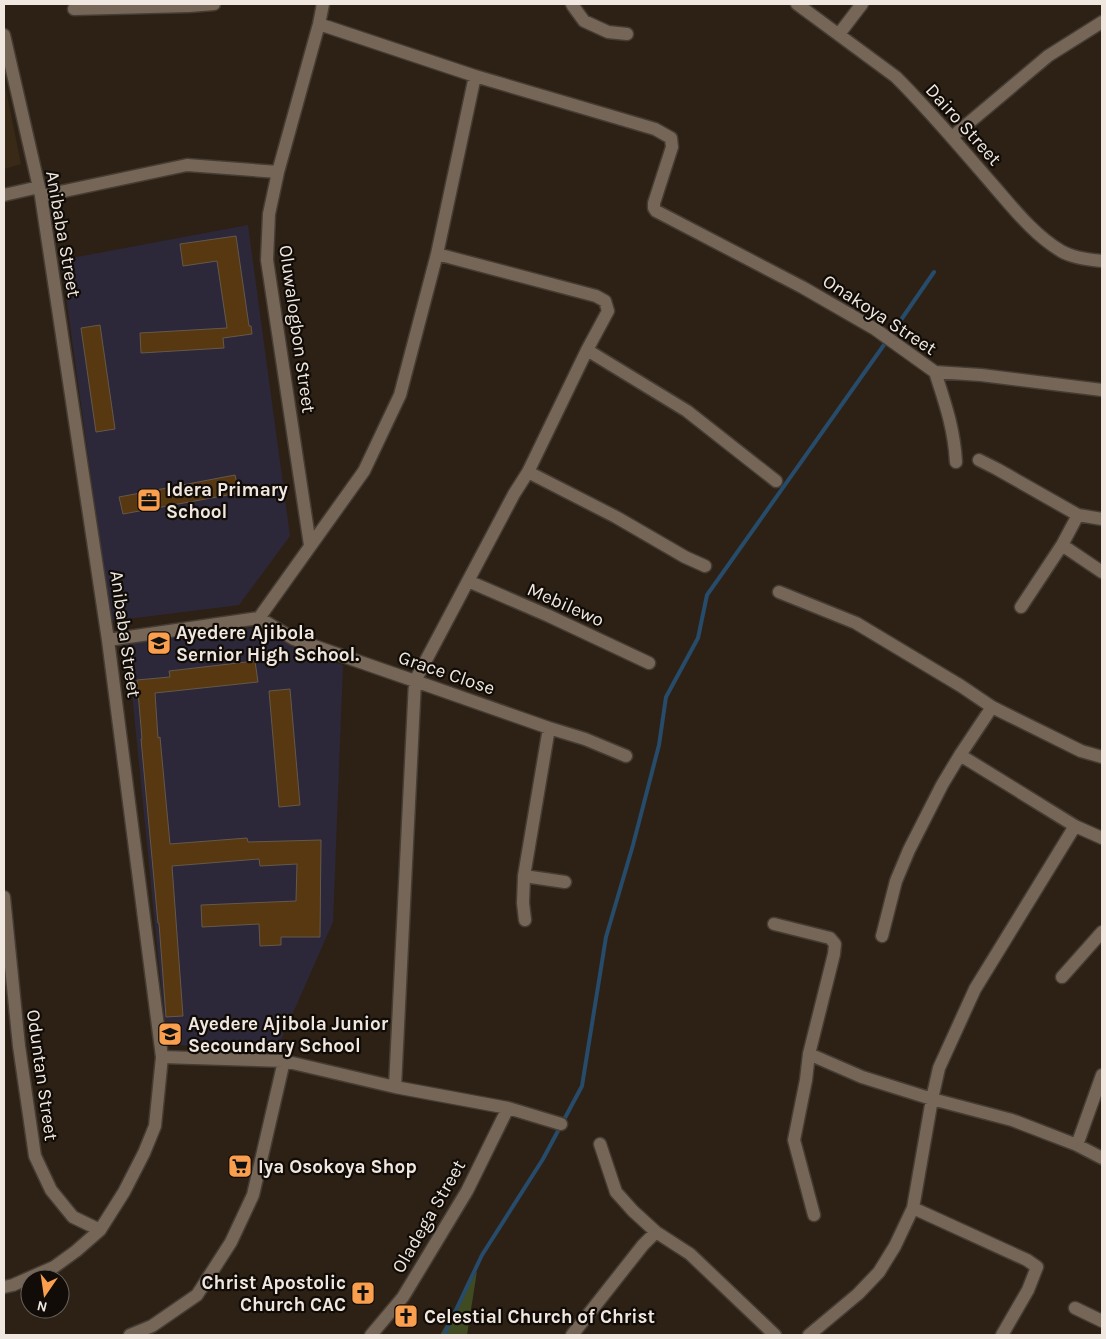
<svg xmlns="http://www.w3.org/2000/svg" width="1106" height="1339" viewBox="0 0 1106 1339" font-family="Karla,sans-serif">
<rect width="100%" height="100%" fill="#2d2115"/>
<path fill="#392917" d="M 4,80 L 21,164 L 4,169 Z"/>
<path fill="#2c2839" d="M 248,225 L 290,536 L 239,605 L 111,621 L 61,260 Z
M 260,627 L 303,653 L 343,665 L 333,922 L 278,1047 L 167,1045 L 127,643 Z"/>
<path fill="#404b21" d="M 477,1271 L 467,1335 L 440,1335 Z"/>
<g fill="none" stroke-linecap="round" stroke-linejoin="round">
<path stroke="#264b6b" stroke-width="4" d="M 894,330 L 934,272
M 444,1335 L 482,1255 L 543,1159 L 582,1086 L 606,937 L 633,845 L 659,745 L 666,697 L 698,638 L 707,595 L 886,342"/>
</g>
<path fill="#573810" stroke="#65584a" d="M 236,236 L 249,326 L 251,326 L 252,334 L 223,338 L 224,348 L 141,353 L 140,333 L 227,328 L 217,261 L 183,266 L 180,244 Z
M 100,325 L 115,429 L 96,432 L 81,328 Z
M 235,475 L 239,493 L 123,514 L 119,497 Z
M 255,661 L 258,682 L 155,693 L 158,738 L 160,737 L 170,844 L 247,838 L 248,842 L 321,840 L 320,937 L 281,937 L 281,945 L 260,946 L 259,924 L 202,927 L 201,905 L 296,901 L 297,864 L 260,866 L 259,859 L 172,866 L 183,1016 L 166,1017 L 159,923 L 158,923 L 141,739 L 142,739 L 137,680 L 170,677 L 169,671 Z
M 290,689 L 300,805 L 279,807 L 269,691 Z"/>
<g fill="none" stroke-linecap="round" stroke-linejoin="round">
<g stroke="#453c33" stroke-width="15">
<path id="minor" d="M 572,4 L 573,6 L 584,21 L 608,32 L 627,34
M 797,4 L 896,77 C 930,111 961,148 993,185 C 1014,209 1034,235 1061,251 C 1071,257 1091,260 1102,261
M 74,9 L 189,6 L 214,4
M 319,24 L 475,76 L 655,129 L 671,138 L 672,147 L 654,203 L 654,208 L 656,211 L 802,287 L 875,329 L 935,372 L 981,375 L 1102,390
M 839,34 L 862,4
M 4,35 L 41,196 L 108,640 L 162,1057 L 155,1126 L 144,1153 L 124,1192 L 100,1230 L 76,1251 L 54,1267 L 13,1285 L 4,1287
M 952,137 L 1048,56 L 1102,22
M 4,195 L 39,187
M 41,196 L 187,165 L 278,172
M 587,350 L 687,411 L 776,481
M 935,372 C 945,403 954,428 956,462
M 979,460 L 997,469 L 1078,515 L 1102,519
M 528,472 L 616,517 L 685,557 L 705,566
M 1078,515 L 1062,545 L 1102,572
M 310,545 L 267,260 L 269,214 L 278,172 L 319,24 L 323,4
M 468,581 L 549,616 L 649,663
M 779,592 L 856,623 L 961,686 L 992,707 L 1081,751 L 1102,757
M 1021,607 L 1062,545
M 259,618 L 294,639 L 415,681 L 549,728 L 585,739 L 626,756
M 108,640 L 259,618 L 364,471 L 400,395 L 437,254 L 475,76
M 549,728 L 524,876 L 565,882
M 960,755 L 1075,826 L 1102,838
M 524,876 L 523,903 L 525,920
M 4,897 L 19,1046 L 35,1156 L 51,1190 L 73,1217 L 100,1230
M 774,924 L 830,938 L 835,944 L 834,954 L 809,1054
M 882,936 L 896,881 L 909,850 L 942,785 L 960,755 L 992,707
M 1062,977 L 1102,932
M 162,1057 L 284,1061 L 395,1087 L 508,1108 L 561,1124
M 395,1087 L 415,681 L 514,494 L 528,472 L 587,350 L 608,311 L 605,301 L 596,296 L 437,254
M 600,1144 L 616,1192 L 633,1211 L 656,1232
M 1077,1145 L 1102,1075
M 913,1208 L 1027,1260 L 1037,1267 L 1028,1290 L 1002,1335
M 814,1215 L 794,1140 L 806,1080 L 809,1054 L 862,1077 L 932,1099 L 1012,1120 L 1077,1145 L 1102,1158
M 1075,1308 L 1102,1321
M 130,1335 L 152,1326 L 197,1295 L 231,1242 L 253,1195 L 284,1061
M 371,1335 L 403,1297 L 467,1191 L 508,1108
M 572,1335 L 643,1245 L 656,1232 L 690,1254 L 775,1335
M 809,1335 L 858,1294 L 879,1272 L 895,1246 L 913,1208 L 932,1099 L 939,1068 L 975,989 L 1075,826"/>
</g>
<use href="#minor" stroke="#756658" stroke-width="12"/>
</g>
<defs>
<g id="office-square" transform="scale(1.25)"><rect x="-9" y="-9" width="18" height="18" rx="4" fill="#f99f4d" stroke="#110c07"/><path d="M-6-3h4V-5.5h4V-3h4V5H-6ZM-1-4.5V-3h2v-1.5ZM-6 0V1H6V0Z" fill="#111"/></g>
<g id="school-square" transform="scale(1.25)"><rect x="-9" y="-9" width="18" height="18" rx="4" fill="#f99f4d" stroke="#110c07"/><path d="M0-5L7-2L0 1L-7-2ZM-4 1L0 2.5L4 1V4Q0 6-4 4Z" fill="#111"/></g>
<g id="supermarket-square" transform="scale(1.25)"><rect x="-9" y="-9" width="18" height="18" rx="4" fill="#f99f4d" stroke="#110c07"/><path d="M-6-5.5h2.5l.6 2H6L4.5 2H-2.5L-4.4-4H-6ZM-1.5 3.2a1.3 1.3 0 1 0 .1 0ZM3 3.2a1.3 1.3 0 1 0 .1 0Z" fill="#111"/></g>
<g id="church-square" transform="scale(1.25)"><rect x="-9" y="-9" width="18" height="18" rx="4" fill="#f99f4d" stroke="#110c07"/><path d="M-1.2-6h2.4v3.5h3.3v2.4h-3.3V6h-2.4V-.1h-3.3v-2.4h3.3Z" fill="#111"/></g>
</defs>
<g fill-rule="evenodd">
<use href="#office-square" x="149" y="500"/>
<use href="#school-square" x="159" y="643"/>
<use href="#school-square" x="170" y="1034"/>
<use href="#supermarket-square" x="240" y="1166"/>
<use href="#church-square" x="363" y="1293"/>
<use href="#church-square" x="406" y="1316"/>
</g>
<g text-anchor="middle" stroke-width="4.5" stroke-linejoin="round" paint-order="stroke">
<g font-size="19" fill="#f0e8e0" stroke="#110c07">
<text transform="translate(964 124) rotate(48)" y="7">Dairo Street</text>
<text transform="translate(64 234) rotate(80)" y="7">Anibaba Street</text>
<text transform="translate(880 314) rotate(33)" y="7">Onakoya Street</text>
<text transform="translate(298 329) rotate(82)" y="7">Oluwalogbon Street</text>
<text transform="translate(566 604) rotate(24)" y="7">Mebilewo</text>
<text transform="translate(126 634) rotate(82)" y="7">Anibaba Street</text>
<text transform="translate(447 672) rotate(19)" y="7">Grace Close</text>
<text transform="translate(43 1075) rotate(82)" y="7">Oduntan Street</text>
<text transform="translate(428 1216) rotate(-60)" y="7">Oladega Street</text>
</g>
<g font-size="19" font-weight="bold" fill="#f0e8e0" stroke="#110c07" text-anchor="start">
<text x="166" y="496">Idera Primary<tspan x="166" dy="22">School</tspan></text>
<text x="176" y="639">Ayedere Ajibola<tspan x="176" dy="22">Sernior High School.</tspan></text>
<text x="188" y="1030">Ayedere Ajibola Junior<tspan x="188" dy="22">Secoundary School</tspan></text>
<text x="258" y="1173">Iya Osokoya Shop</text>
<text x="346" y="1289" text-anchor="end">Christ Apostolic<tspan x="346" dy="22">Church CAC</tspan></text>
<text x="424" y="1323">Celestial Church of Christ</text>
</g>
</g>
<rect width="1106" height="1339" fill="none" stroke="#f0e8e0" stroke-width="10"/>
<g transform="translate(45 1294) rotate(193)"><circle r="24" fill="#110c07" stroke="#6a645e"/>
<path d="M0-4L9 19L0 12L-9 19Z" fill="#f99f4d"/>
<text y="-8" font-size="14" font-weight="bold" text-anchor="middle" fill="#f0e8e0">N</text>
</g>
</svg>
